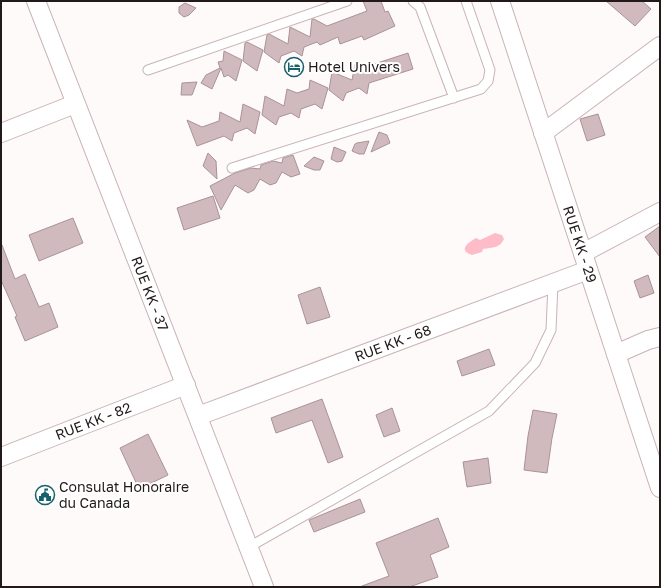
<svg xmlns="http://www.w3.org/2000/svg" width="661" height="588" viewBox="0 0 661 588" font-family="'Golos Text',sans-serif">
<rect width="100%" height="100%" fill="#fefafa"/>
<path fill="#febcc9" d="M 495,233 L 502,235 L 504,239 C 499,249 493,247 483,249 L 482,252 L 472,255 C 457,250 469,242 476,238 L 480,240 Z"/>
<path fill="#d0babe" stroke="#a89397" d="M 363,1 L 381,1 L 385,12 L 388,11 L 395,26 L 364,40 L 362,36 L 340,44 L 338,37 L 320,45 L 317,42 L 304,47 L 302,56 L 294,51 L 281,56 L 279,63 L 264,52 L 267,35 L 269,34 L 288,44 L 290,27 L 310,37 L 312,19 L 314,19 L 327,26 L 367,11 Z
M 606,1 L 642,1 L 651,9 L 635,26 Z
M 185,3 L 196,8 L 189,15 L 184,17 L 179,13 L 179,7 Z
M 247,42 L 263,50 L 257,71 L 243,61 L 245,43 Z
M 224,51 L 242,60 L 236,81 L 228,75 L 224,77 L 221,68 L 212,89 L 201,83 L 206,75 L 220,68 L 218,62 L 223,61 Z
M 408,53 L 413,69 L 369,83 L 367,94 L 359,88 L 346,93 L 343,101 L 329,90 L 332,72 L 352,80 L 355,64 L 362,68 Z
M 310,80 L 328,88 L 322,109 L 315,104 L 301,109 L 299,118 L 291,113 L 279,117 L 276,125 L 262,115 L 265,96 L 284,106 L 287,89 L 297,93 L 309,89 Z
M 197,82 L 192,95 L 181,95 L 182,83 Z
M 243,104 L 260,112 L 255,134 L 247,128 L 234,133 L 232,141 L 224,136 L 197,146 L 187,120 L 202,127 L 219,121 L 220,112 L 240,122 Z
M 598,114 L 605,135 L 587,141 L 580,119 Z
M 379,132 L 387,135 L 390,143 L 371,152 Z
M 369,141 L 364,154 L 359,154 L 352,151 L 355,144 L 357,143 Z
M 334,147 L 346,152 L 342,161 L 337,162 L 331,159 Z
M 208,153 L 216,161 L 217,179 L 203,166 Z
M 293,155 L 300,174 L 291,177 L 282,172 L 276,183 L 270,185 L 260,179 L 254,190 L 248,193 L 235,185 L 221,210 L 210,186 L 235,173 L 251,168 L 260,169 L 261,165 L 273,161 L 282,163 L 283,158 Z
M 314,157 L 324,161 L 320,170 L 314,170 L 304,166 Z
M 213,196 L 220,218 L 184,230 L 177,208 Z
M 73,218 L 83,243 L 39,261 L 29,235 Z
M 660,226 L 660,257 L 645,237 Z
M 1,245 L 2,245 L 15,279 L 25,274 L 39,307 L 49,303 L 58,327 L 25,341 L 15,317 L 17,316 L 1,280 Z
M 648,275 L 654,293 L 640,298 L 634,281 Z
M 320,287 L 330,317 L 307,324 L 298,295 Z
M 489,349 L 495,365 L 462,376 L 457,361 Z
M 322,399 L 343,457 L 328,463 L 312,420 L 276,433 L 271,418 Z
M 392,408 L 400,431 L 384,437 L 376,415 Z
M 533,410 L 557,414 L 552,438 L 547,473 L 524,470 L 528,436 Z
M 148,434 L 168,475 L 139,489 L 120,448 Z
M 488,458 L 491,483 L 467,487 L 463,462 Z
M 360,499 L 365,512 L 314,532 L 309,520 Z
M 438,518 L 449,547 L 430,555 L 438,577 L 409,587 L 362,587 L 362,586 L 389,576 L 376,543 Z"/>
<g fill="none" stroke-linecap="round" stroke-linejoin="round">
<g stroke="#c9b3b7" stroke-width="11">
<path id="lane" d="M 413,1 L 420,7 L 454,98
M 148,70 L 347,1
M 232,168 L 481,89 L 488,81 L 490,70 L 466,1
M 249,547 L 489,411 L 535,363 L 551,330 L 553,284"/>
</g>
<g stroke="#c9b3b7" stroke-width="20">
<g id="street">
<path id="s1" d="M 36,1 L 264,587"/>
<path id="s2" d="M 500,1 L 660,488"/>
<path d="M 1,133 L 75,104"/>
<path d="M 543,133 L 660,46"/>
<path d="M 583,253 L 660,212"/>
<path d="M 616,354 L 648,340 L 660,337"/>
<path id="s3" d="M 198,416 L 588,270"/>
<path id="s4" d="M 1,457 L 186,385"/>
</g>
</g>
<use href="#lane" stroke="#fff" stroke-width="9"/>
<use href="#street" stroke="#fff" stroke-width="18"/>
</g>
<defs>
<g id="hotel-ring" transform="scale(1)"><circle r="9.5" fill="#fff" stroke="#14616c" stroke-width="1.5"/><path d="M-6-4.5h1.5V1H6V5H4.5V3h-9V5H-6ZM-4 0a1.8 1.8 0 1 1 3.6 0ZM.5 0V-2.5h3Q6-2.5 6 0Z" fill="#14616c"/></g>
<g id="civic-ring" transform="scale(1)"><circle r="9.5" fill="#fff" stroke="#14616c" stroke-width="1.5"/><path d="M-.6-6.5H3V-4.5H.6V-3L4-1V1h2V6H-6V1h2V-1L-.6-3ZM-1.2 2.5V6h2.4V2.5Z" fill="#14616c"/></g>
</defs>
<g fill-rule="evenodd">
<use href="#hotel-ring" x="294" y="67"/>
<use href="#civic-ring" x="45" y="495"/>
</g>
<g text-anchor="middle" stroke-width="4" stroke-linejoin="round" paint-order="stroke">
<g font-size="14" fill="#21191a" stroke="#fff" text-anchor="start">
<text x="308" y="72">Hotel Univers</text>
<text x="59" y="492">Consulat Honoraire<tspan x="59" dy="16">du Canada</tspan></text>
</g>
<g font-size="14" fill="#21191a" stroke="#fff">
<text dy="5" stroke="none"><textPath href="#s2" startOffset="256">RUE KK - 29</textPath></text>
<text dy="5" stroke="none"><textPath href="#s1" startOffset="314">RUE KK - 37</textPath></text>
<text dy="5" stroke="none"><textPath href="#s3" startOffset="208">RUE KK - 68</textPath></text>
<text dy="5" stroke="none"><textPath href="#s4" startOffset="99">RUE KK - 82</textPath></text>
</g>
</g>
<rect width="661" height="588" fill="none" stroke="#21191a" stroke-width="4"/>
</svg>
